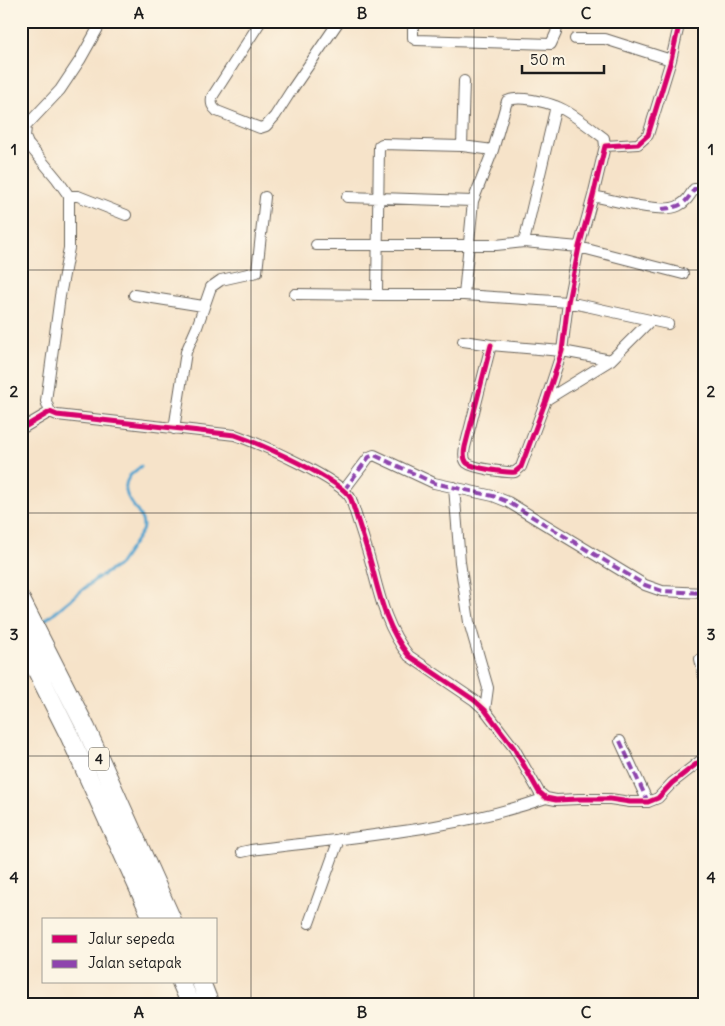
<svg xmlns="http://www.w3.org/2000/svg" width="725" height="1026" viewBox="0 0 725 1026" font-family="Delius,sans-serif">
<rect width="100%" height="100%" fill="#fcf5e5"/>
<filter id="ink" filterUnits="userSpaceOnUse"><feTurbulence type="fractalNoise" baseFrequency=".02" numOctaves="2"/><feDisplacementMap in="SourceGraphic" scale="10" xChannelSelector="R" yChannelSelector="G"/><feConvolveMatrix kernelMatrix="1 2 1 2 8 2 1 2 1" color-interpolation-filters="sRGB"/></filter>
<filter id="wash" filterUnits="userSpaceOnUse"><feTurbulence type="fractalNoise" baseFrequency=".0096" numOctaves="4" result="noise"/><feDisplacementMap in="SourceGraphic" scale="20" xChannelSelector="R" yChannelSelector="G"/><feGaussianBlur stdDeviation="1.12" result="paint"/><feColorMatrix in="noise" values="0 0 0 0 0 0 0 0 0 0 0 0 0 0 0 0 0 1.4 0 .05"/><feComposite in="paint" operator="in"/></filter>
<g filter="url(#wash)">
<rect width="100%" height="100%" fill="#f6e3c9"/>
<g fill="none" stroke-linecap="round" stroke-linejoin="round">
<path stroke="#55a4cf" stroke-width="3" d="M 39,625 L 96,579 L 119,565 L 142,531 C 149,512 115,499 129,477 C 132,473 137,470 141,466"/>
</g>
</g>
<g filter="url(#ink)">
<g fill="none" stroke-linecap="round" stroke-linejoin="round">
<g stroke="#686259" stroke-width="12">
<path id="minor" d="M 261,21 L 212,97 C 211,104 212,107 217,111 L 260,128 L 266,126 L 275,116 L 291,91 L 339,21
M 413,21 L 413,38 L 416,40 L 551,44 L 556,33 L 558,21
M 575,39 L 605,39 L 671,60
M 462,146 L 464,81
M 493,150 L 462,146 L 382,144 L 379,146 L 377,291 L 380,295 L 464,295 L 568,302 L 668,324
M 69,196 L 78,196 L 126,215
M 593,196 C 613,200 662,214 678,206 C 686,202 689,197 694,189 L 704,189
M 347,197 L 473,201
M 524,242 L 556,106
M 316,245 L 496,245 L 524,242 L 579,247 L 683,274
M 295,294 L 380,295
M 134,295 L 203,306
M 464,295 L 473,201 L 493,150 L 507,101 C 518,95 546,102 558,107 C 571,112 592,129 604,138 L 605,146
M 463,341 L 491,345 L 562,351 L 611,360
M 491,345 L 465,447 C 464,452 463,459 467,463 C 473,468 506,473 515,472 L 521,467 L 546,400 L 562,351 L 568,302 L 579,247 L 593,196 L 605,146 L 638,144 L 648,135 L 671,60 L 680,21
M 546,400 L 611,360 L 651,320
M 50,412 L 46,401 L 60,296 L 69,248 L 69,196 L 57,179 L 28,144 L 25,137 L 26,126 L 60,90 L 80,60 L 102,21
M 21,429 L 50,412 L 57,415 L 235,435 C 258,443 342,480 351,499 C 358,522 366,544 372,567 C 380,598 387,629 409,656 L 474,700 L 485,710 L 514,748 L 539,792 L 546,798 L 556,800 L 579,799 L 610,799 L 630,802 L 648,802 L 658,798 L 672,783 L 704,758
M 174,429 L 186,352 L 197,327 L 211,287 L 221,280 L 257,272 L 265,197
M 454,487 L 460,562 L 469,622 L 488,688 L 485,710
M 344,490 L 369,457 L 374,455 L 434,483 L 493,496 L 508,502 L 645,585 L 662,591 L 704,593
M 700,659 L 704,677
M 620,741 L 648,802
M 242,852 L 251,850 C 350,837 452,831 546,798
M 309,923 L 339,839"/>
</g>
<g stroke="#686259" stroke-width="20">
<path id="motorway" d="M 21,600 L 86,728 L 172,920
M 21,639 L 70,737 L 153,920
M 181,982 L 191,1005
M 201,982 L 210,1005"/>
</g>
<use href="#minor" stroke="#fff" stroke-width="10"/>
<use href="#motorway" stroke="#fff" stroke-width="18"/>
<path stroke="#8e44ad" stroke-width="4" stroke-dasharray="8 4" stroke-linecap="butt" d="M 662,209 C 680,207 685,205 694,189 L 704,189
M 344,490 L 369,457 L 374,455 L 434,483 L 493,496 L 508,502 L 645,585 L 662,591 L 704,593
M 620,741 L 648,802"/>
<g stroke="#fcf5e5" stroke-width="8">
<path id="cycleway" d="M 491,345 L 465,447 C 464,452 463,459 467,463 C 473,468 506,473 515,472 L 521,467 L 546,400 L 562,351 L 568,302 L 579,247 L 593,196 L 605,146 L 638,144 L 648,135 L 671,60 L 680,21
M 21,429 L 50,412 L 57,415 L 235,435 C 258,443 342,480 351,499 C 358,522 366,544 372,567 C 380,598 387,629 409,656 L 474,700 L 485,710 L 514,748 L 539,792 L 546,798 L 556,800 L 579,799 L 610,799 L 630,802 L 648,802 L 658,798 L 672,783 L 704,758"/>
</g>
<use href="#cycleway" stroke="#d6006c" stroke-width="5"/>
</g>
</g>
<path fill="none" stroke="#1c1c1c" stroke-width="1" stroke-opacity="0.55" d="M 251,21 L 251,1005M 474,21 L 474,1005M 21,270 L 704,270M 21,513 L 704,513M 21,756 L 704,756"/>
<g text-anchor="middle" stroke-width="4.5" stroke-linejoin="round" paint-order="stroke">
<rect fill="#fcf5e5" stroke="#5f5d58" stroke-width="1" x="89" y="747.5" width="20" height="23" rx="4"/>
<g font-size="14" font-weight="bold" fill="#1c1c1c">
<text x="99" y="764">4</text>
</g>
</g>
<rect width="725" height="1026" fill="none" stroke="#fcf5e5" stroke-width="55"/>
<rect x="42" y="918" width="175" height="65" fill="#fcf5e5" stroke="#a29e95"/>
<rect x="52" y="935" width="25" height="8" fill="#d6006c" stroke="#a29e95"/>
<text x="88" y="944" font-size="15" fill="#1c1c1c">Jalur sepeda</text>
<rect x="52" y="960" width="25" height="8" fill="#8e44ad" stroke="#a29e95"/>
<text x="88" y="968" font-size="15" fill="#1c1c1c">Jalan setapak</text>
<path d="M522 65v8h82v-8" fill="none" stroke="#1c1c1c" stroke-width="2.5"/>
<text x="530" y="65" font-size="15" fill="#1c1c1c" stroke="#fcf5e5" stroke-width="4" paint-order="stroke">50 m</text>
<rect x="28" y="28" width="670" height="970" fill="none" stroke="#1c1c1c" stroke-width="2"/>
<g font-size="16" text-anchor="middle" font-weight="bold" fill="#1c1c1c">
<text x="139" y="19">A</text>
<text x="362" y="19">B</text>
<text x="586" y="19">C</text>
<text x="14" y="155">1</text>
<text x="711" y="155">1</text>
<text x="14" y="397">2</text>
<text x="711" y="397">2</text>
<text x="14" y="640">3</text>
<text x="711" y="640">3</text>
<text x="14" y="883">4</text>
<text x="711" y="883">4</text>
<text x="139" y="1018">A</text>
<text x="362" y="1018">B</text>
<text x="586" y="1018">C</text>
</g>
</svg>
